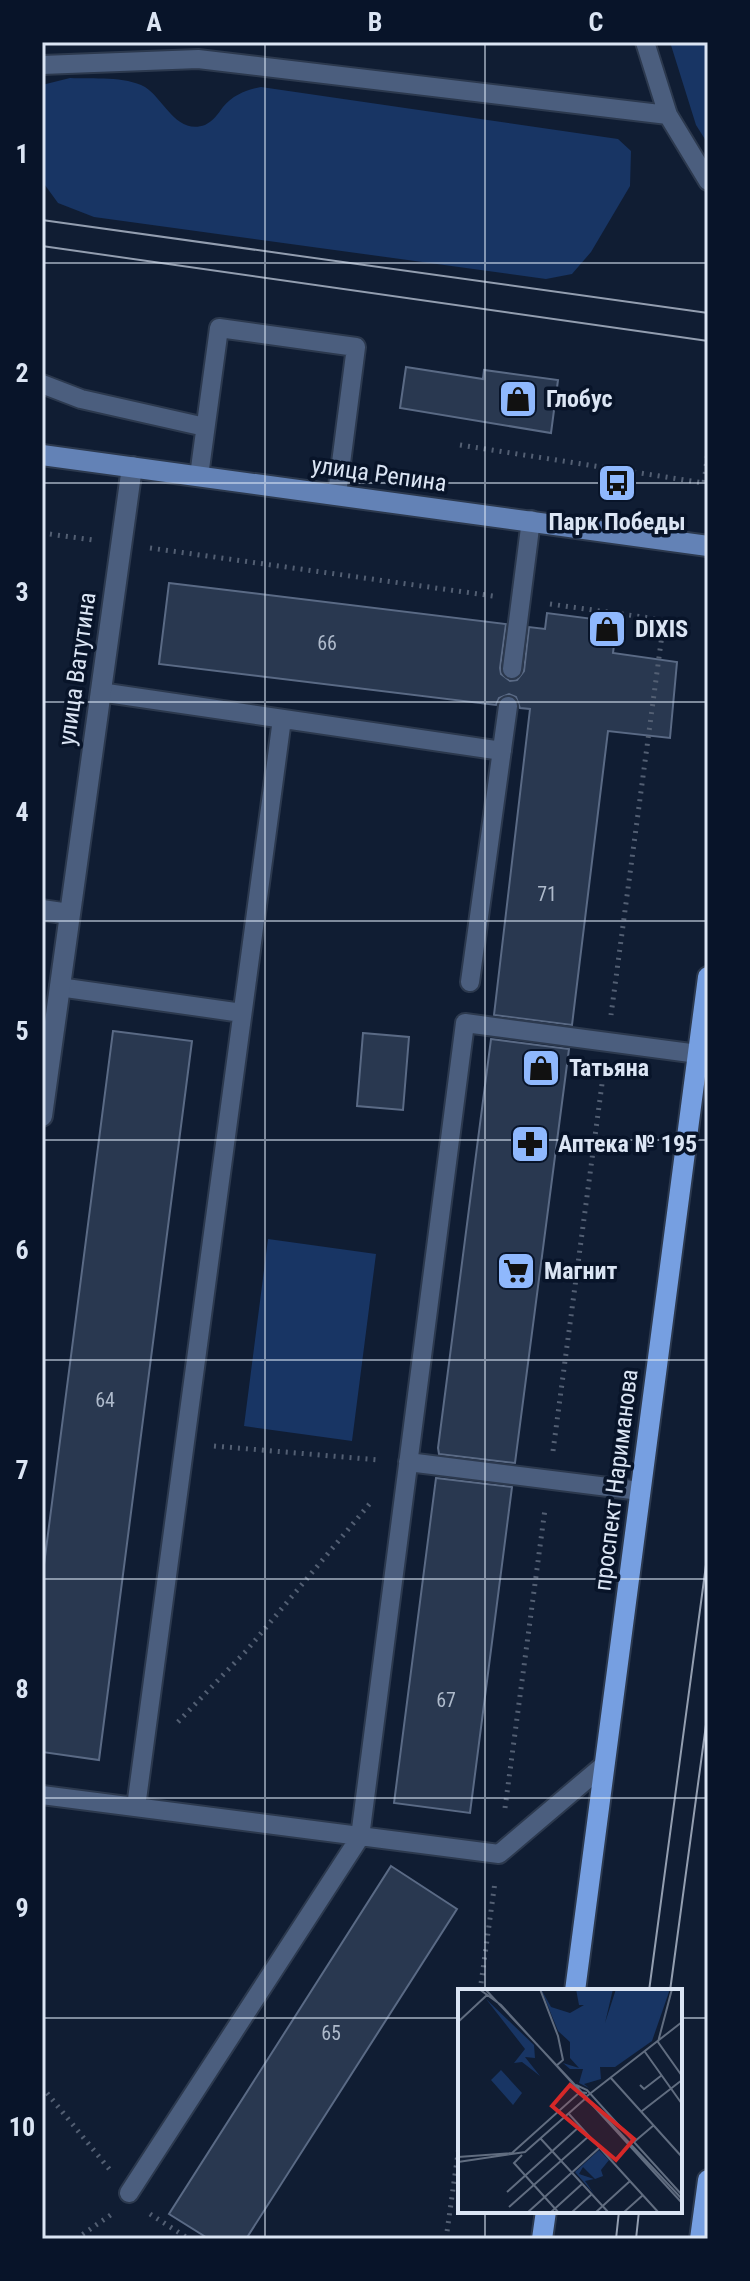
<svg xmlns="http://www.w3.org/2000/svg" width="750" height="2281" viewBox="0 0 750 2281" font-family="'Roboto Condensed',sans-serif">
<rect width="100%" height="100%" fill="#101d33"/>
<path fill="#183564" d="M 670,42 L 708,42 L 708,144 L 696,125 Z
M 70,78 C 93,79 125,76 145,87 C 164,99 176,135 205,125 C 213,121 218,114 223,107 C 233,95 246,90 261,87 L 618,139 L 631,151 L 630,186 L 591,252 L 572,274 L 546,279 L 94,217 L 58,203 L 42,181 L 42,85 Z
M 268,1239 L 376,1254 L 352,1441 L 244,1426 Z"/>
<path fill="#293850" stroke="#5a6a85" stroke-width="2" d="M 406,367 L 483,379 L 484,370 L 558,380 L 551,433 L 400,408 Z
M 169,583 L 506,624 L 500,668 L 501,674 L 510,681 L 517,680 L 524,671 L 529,627 L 545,629 L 547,613 L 617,622 L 613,653 L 677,662 L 670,738 L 608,731 L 572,1025 L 494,1015 L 530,709 L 520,708 L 516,697 L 509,694 L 499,698 L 496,705 L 159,664 Z
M 113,1031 L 192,1041 L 99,1760 L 42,1752 L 42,1580 Z
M 363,1033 L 409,1037 L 403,1110 L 357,1106 Z
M 491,1039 L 569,1049 L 515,1463 L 439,1454 L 438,1448 Z
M 436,1478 L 512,1487 L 470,1813 L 394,1803 Z
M 391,1866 L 457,1909 L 246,2239 L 209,2239 L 169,2214 Z"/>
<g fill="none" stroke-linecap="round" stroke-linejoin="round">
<g stroke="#2c394e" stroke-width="22">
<path id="lane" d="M 645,42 L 668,115 L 708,181
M 42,65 L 198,59 L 668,115
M 42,384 L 81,399 L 205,427
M 199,476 L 219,328 L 356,347 L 337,494
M 512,669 L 531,520
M 100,692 L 502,751
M 470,982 L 508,706
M 59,987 L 242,1013
M 408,1462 L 640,1491
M 42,1795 L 499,1854 L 605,1764
M 136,1807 L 282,719
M 129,2193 L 360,1837 L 465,1023 L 698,1054"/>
</g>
<g stroke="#2c394e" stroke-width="24">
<path id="street" d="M 42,910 L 69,914
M 42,1116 L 132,467"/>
</g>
<g stroke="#2c394e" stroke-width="24">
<path id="secondary" d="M 42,455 L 708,546"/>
</g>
<g stroke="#2c394e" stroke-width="24">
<path id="primary" d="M 575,1991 L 708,977
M 542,2239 L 546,2211
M 700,2239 L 708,2180"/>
</g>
<path stroke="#535f73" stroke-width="5" stroke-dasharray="2 6" stroke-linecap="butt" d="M 460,445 L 704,483 L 708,451
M 42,533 L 93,540
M 150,548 L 493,596
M 550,604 L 664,620 L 611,1015
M 214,1446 L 379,1460
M 553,1451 L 604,1069
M 178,1722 L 247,1650 L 372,1501
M 505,1808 L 545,1509
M 480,1991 L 495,1882
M 42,2087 L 110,2170
M 150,2214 L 189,2239
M 76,2239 L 112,2214
M 446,2239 L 460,2139"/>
<use href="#lane" stroke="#4b5e7e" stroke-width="18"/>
<use href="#street" stroke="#4b5e7e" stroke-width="20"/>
<use href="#secondary" stroke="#6382b6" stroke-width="20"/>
<use href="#primary" stroke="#769fe1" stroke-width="20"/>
<path stroke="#939eb0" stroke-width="2" d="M 42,220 L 708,313
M 42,246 L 708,341
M 649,1991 L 708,1550
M 670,1991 L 708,1710
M 616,2239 L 619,2211
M 636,2239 L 639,2211"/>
</g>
<path fill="none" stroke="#dbe5f4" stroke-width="2" stroke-opacity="0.55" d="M 265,42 L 265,2239M 485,42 L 485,1991M 42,263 L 708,263M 42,483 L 708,483M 42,702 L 708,702M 42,921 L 708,921M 42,1140 L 708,1140M 42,1360 L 708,1360M 42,1579 L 708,1579M 42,1798 L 708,1798M 42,2018 L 460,2018M 680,2018 L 708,2018M 485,2211 L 485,2239"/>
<defs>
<g id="shop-square" transform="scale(2)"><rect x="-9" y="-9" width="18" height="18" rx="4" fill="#8fb8fd" stroke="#081429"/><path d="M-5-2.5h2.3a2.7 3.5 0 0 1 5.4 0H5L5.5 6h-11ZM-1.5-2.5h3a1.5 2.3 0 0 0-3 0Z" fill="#111"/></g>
<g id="bus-square" transform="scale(2)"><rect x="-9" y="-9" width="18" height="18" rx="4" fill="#8fb8fd" stroke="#081429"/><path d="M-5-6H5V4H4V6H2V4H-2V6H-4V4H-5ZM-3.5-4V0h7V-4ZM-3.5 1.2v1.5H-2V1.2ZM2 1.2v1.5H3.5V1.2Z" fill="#111"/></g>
<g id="pharmacy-square" transform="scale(2)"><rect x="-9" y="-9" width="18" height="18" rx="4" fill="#8fb8fd" stroke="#081429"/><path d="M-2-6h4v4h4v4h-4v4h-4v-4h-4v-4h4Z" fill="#111"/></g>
<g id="supermarket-square" transform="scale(2)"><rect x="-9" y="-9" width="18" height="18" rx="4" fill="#8fb8fd" stroke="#081429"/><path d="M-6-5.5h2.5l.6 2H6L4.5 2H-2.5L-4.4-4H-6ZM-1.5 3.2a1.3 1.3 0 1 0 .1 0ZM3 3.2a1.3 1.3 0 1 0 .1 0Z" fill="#111"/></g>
</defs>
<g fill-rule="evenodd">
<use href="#shop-square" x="518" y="399"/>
<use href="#bus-square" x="617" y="483"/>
<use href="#shop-square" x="607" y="629"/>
<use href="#shop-square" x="541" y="1068"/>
<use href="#pharmacy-square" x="530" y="1144"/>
<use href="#supermarket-square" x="516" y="1271"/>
</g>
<g text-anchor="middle" stroke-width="7" stroke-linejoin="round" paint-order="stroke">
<g font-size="20" fill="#aebacb">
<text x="327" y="650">66</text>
<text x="547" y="901">71</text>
<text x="105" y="1407">64</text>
<text x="446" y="1707">67</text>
<text x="331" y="2040">65</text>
</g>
<g font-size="24" font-weight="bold" fill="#dbe5f4" stroke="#081429" text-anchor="start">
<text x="546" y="407">Глобус</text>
<text x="617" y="530" text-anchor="middle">Парк Победы</text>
<text x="635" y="637">DIXIS</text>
<text x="569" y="1076">Татьяна</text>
<text x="558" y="1152">Аптека № 195</text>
<text x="544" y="1279">Магнит</text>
</g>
<g font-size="24" fill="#dbe5f4" stroke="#081429">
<text transform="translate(379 474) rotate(8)" y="8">улица Репина</text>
<text transform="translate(77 669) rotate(-82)" y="8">улица Ватутина</text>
<text transform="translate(616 1480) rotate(-83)" y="8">проспект Нариманова</text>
</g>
</g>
<g transform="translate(458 1989)">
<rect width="224" height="224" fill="#101d33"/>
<path d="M 83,0 L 93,18 L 112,24 L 126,16 L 121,16 L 118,0 L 155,0 L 147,34 L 158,0 L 212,0 L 194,52 L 157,78 L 142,78 L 143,90 L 126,95 L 131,99 L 121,94 L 125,80 L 112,80 L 105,74 L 121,79 L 112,69 L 112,53 L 100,42 ZM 28,10 L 76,56 L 77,69 L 67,68 L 82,87 L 64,73 L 56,74 L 67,60 ZM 43,81 L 64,104 L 55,116 L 33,91 ZM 141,161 L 151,171 L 143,181 L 145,187 L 137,190 L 125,178 L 121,185 L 136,190 L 127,192 L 136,205 L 117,183 Z" fill="#183564"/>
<path fill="none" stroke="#616d80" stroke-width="2" d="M 21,0 L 43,16 L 224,214M 27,0 L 224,210M 82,0 L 100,47 L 105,71 L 98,77M 214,0 L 200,53 L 224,87M 0,33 L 29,6M 187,63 L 224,115M 152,88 L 224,168M 118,96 L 129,101 L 224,206M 182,96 L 186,100 L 204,86M 129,107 L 224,33M 184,122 L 224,91M 111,125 L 201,224M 83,150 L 151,224M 176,153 L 196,136M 64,166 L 56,174 L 101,224M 0,168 L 54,164 L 122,103 L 129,104M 0,173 L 67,163 L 128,109M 49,203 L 122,137M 51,218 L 131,147M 69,224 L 141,159M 92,224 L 124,195M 113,224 L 134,205M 137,224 L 172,192M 165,224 L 185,206"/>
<path fill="#d62828" fill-opacity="0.15" stroke="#d62828" stroke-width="4" d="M 112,96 L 176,150 L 158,171 L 94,117 Z"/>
<rect width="224" height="224" fill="none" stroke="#dbe5f4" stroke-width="4"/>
</g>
<rect width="750" height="2281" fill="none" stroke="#081429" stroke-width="88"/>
<rect x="44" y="44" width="662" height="2193" fill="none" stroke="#dbe5f4" stroke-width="3"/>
<g font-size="26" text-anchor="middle" font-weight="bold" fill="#dbe5f4">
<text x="154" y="31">A</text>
<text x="375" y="31">B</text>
<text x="596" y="31">C</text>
<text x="22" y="163">1</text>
<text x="22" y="382">2</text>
<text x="22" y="601">3</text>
<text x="22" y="821">4</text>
<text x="22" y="1040">5</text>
<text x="22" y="1259">6</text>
<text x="22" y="1479">7</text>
<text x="22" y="1698">8</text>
<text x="22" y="1917">9</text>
<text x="22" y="2136">10</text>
</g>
</svg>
